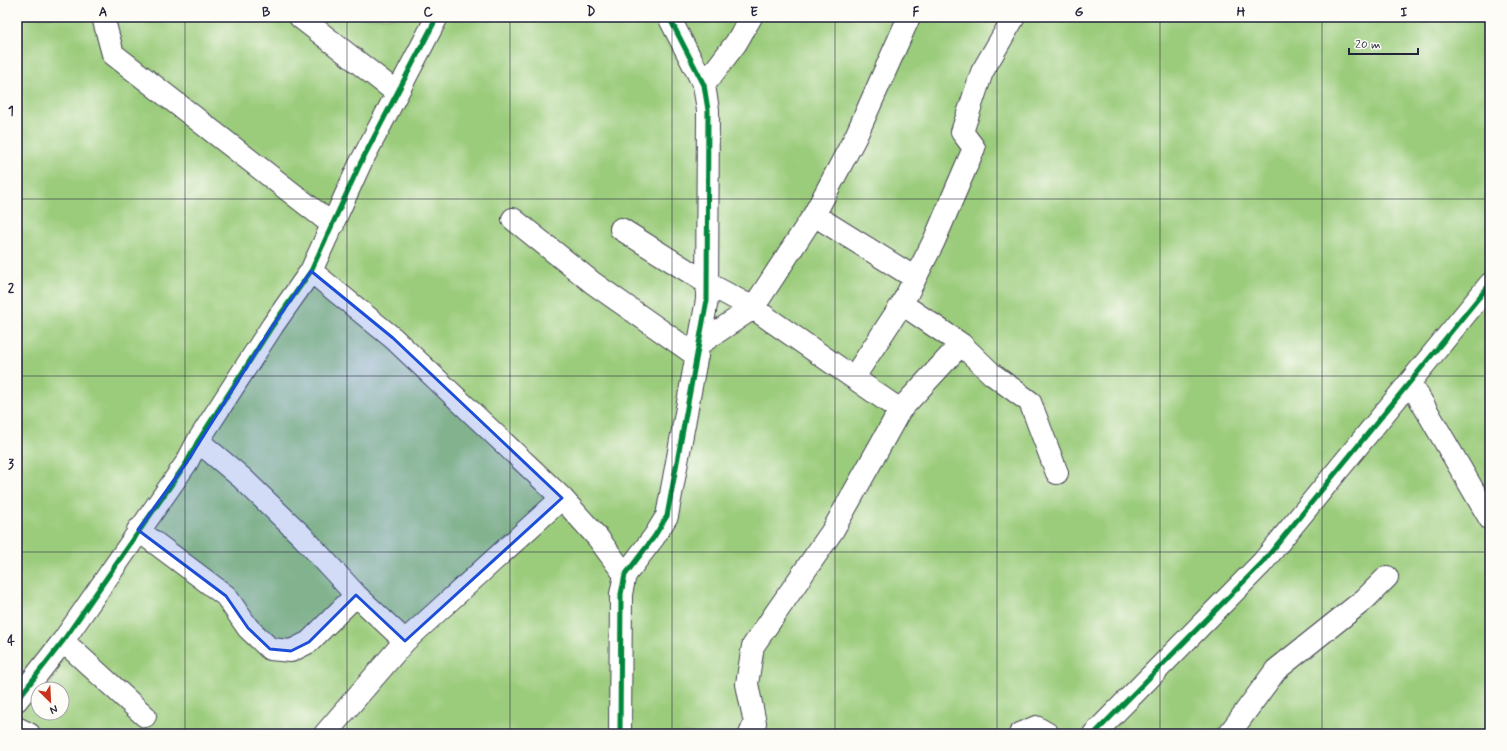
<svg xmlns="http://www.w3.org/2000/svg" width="1507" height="751" viewBox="0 0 1507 751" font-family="Mynerve,sans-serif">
<rect width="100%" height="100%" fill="#fdfcf7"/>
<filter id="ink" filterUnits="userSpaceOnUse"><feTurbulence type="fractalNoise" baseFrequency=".025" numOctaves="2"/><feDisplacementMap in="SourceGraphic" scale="8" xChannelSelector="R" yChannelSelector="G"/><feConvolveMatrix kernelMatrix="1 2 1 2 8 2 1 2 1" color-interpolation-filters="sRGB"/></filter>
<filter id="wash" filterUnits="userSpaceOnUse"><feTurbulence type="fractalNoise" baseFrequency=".012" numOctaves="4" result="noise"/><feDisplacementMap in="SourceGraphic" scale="16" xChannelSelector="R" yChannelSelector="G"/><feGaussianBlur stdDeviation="0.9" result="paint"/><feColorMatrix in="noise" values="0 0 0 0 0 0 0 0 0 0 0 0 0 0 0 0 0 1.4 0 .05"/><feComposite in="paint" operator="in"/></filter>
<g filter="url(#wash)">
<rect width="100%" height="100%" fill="#f0e3c6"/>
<path fill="#9bcc7c" stroke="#5e775c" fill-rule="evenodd" d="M 17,17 L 1490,17 L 1490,734 L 17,734 ZM 38,689 L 62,689 L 62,713 L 38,713 Z"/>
</g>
<g filter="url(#ink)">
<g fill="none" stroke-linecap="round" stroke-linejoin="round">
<g stroke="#413f50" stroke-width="24">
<path id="minor" d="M 103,17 L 113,54 L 333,225
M 300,17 L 396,92
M 704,85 L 736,43 L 751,17
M 814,215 L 915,278
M 513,219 L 593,283 L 697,356
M 621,229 L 707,283 L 753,308 L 900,410
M 311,271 L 393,338 L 562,498 L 598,538 L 625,575
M 902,304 L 961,344 L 992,374 L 1030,402 L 1057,473
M 699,344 L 753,308 L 814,215 L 856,136 L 909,17
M 854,377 L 902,304 L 934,241 L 974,148 L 962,132 L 982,72 L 1014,17
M 1410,382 L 1490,519
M 198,441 L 242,478 L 303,537 L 356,595 L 405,641
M 138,530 L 226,596 L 248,628 L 270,649 L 291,651 L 309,642 L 356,595
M 63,641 L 145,716
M 17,700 L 63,641 L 187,462 L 198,441 L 273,325 L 311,271 L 360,164 L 437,17
M 17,728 L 29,734
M 325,734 L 405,641 L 562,498
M 620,734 L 621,594 L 625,575 L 654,537 L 667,516 L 707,300 L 708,110 L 704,85 L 669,17
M 750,734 L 755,723 L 747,684 L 753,646 L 833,530 L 900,410 L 961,344
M 1020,734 L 1036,727 L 1048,734
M 1094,734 L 1262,563 L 1490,284
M 1229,734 L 1276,670 L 1365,599 L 1387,577"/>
</g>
<use href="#minor" stroke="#fff" stroke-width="22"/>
<g stroke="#fdfcf7" stroke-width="8">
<path id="cycleway" d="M 17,700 L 63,641 L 187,462 L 198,441 L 273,325 L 311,271 L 360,164 L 437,17
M 620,734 L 621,594 L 625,575 L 654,537 L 667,516 L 707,300 L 708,110 L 704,85 L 669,17
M 1094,734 L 1262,563 L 1490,284"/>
</g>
<use href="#cycleway" stroke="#00873e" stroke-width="5"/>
</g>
</g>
<path fill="#1d4ed8" fill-opacity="0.2" stroke="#1d4ed8" stroke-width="3" stroke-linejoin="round" d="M 311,271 L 393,338 L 562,498 L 405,641 L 356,595 L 309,642 L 291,651 L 270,649 L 248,628 L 226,596 L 138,530 L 187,462 L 273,325 Z"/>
<path fill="none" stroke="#22223b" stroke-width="1" stroke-opacity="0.55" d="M 185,17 L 185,734M 347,17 L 347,734M 510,17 L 510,734M 672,17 L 672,734M 835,17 L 835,734M 997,17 L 997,734M 1160,17 L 1160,734M 1322,17 L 1322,734M 17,199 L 1490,199M 17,376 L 1490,376M 17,552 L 1490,552"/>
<rect width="1507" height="751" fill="none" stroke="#fdfcf7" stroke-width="44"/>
<g transform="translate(50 701) rotate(156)"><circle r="19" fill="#fdfcf7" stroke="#a5a5ac"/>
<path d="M0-3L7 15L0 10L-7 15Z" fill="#c8321e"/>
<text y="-6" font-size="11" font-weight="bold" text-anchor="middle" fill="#22223b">N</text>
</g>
<path d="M1349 48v6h69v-6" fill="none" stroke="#22223b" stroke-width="2"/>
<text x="1355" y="48" font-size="12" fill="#22223b" stroke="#fdfcf7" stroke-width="3" paint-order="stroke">20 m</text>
<rect x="22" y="22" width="1463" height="707" fill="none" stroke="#22223b" stroke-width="1.5"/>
<g font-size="13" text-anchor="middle" font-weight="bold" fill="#22223b">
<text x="103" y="16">A</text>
<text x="266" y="16">B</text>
<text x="428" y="16">C</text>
<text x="591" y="16">D</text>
<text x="754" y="16">E</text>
<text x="916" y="16">F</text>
<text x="1079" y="16">G</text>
<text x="1241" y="16">H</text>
<text x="1404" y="16">I</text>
<text x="11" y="115">1</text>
<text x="11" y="292">2</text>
<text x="11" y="468">3</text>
<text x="11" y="645">4</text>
</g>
</svg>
